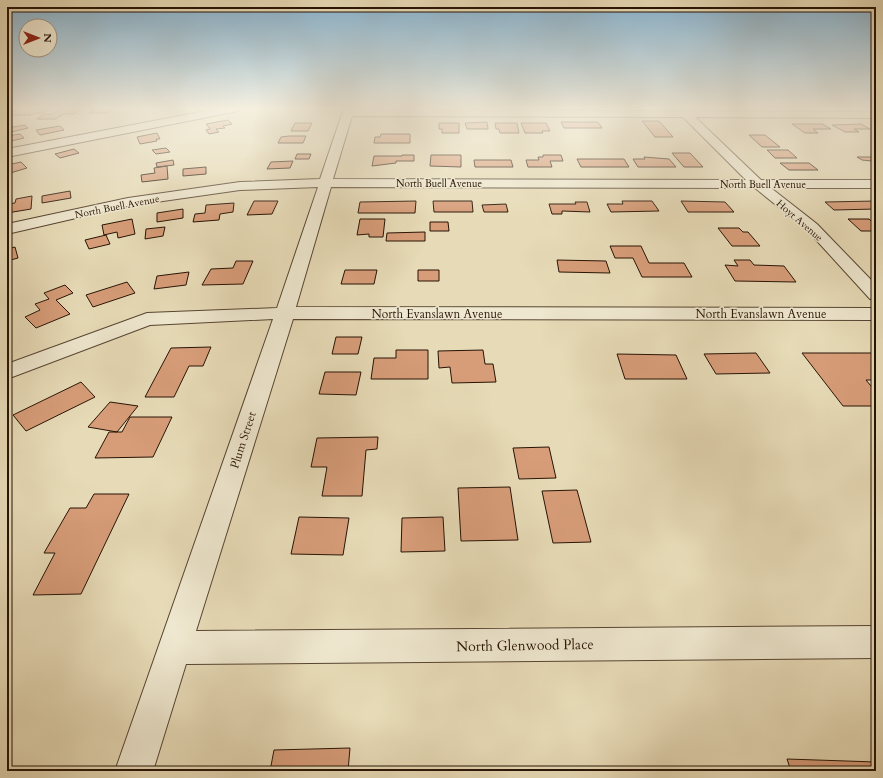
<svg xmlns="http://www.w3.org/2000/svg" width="883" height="778" viewBox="0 0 883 778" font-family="Cardo,serif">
<rect width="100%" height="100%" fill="#e7dbb7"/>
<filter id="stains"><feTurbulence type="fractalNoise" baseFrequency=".005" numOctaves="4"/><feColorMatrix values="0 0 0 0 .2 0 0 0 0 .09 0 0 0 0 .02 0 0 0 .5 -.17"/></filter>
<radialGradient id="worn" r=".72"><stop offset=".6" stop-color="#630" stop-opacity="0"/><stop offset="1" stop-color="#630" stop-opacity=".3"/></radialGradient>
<path fill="#d79d79" stroke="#271305" d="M 18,109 L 48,110 L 42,113 L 35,113 L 31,115 L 7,115 Z
M 61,109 L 81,109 L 74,114 L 63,114 L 56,119 L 37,119 L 44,114 L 52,114 Z
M 96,109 L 113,109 L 107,113 L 89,113 Z
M 228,120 L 232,124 L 223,126 L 225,128 L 216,129 L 219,132 L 209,134 L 206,130 L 210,129 L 206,124 Z
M 642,121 L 659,121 L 673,137 L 655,137 Z
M 487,122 L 488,129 L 467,129 L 465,123 Z
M 561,122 L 598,122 L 602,128 L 564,128 Z
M 295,123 L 312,123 L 308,131 L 291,131 Z
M 439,123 L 459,123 L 459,133 L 442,133 L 442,129 L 439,129 Z
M 495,123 L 517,123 L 519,133 L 500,133 L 499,129 L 496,129 Z
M 521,123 L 546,123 L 550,131 L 542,131 L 543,133 L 525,133 Z
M 792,124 L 822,124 L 831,129 L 813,129 L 818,133 L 805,133 Z
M 861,124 L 870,129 L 854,129 L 859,132 L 845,132 L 832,125 Z
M 25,125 L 28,128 L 7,133 L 7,128 Z
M 60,126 L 64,130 L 40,135 L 36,130 Z
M 157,133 L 160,139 L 156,139 L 157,141 L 140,144 L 137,137 Z
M 20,134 L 24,138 L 7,142 L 7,136 Z
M 381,134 L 410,134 L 410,143 L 374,143 L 375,137 L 380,137 Z
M 749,135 L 765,135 L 780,147 L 762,147 Z
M 289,136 L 306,136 L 303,143 L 278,143 L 281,137 Z
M 166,148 L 170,152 L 156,154 L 152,150 Z
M 74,149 L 79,153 L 60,158 L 55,154 Z
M 767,150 L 788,150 L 797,158 L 775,158 Z
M 672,153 L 690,153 L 703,167 L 684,167 Z
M 297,154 L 311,154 L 309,159 L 295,159 Z
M 402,155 L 414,155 L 414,161 L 396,161 L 396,163 L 372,166 L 374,156 L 402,156 Z
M 431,155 L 461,155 L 461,167 L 430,166 Z
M 543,155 L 561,155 L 563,161 L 550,161 L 552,167 L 528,167 L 526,160 L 539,160 L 538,157 L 543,157 Z
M 644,157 L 669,159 L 676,167 L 638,167 L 633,159 L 645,159 Z
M 857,157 L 876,157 L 876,163 L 872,161 L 862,160 Z
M 577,159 L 624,159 L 629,167 L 581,167 Z
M 173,160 L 174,165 L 157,167 L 156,163 Z
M 474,160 L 511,160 L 513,167 L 475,167 Z
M 293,161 L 290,168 L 267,169 L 271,162 Z
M 21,162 L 27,168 L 7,174 L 7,165 Z
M 780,163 L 809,163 L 818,170 L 789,170 Z
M 167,166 L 168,179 L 142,182 L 141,175 L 155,173 L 154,168 Z
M 206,167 L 206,174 L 183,176 L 183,169 Z
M 70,191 L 71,198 L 42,203 L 42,196 Z
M 32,196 L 31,209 L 7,213 L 7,204 L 15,203 L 16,199 Z
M 254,201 L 278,201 L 272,214 L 247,215 Z
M 416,201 L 415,213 L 358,213 L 360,202 Z
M 433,201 L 472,201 L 473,212 L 434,212 Z
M 622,201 L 652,201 L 659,211 L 611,212 L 607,204 L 623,204 Z
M 681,201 L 725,202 L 734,212 L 688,212 Z
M 876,201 L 876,209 L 834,210 L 825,202 Z
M 575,202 L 587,202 L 590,212 L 562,211 L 562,214 L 552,214 L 549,204 L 576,204 Z
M 234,203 L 233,212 L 220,214 L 219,220 L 193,222 L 195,214 L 205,213 L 206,205 Z
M 506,204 L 508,212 L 484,212 L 482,205 Z
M 183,209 L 183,218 L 157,222 L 157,213 Z
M 132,219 L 135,234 L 118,238 L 117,232 L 104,235 L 102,225 Z
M 360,219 L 385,219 L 383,237 L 369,237 L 369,234 L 357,235 Z
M 848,219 L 869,219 L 876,225 L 876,231 L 861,231 Z
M 430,222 L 448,222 L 449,231 L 430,231 Z
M 165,227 L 163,236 L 145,239 L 146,229 Z
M 718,228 L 739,228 L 743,232 L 748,232 L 760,246 L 732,246 Z
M 425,232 L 425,241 L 386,241 L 387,233 Z
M 106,235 L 110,244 L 89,249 L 85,240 Z
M 610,246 L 641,246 L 649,263 L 684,263 L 692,277 L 642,277 L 633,258 L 615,258 Z
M 15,247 L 18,258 L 7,261 L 7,249 Z
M 557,260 L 606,261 L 610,273 L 559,272 Z
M 734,260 L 750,260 L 754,265 L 784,266 L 796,282 L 735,281 L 725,265 L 738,266 Z
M 236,261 L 253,261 L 243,284 L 202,285 L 211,269 L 233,268 Z
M 345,270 L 377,270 L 374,284 L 341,284 Z
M 418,270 L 439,270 L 439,281 L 418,281 Z
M 189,272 L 186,285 L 154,289 L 157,276 Z
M 127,282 L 135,293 L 93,307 L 86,295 Z
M 65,285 L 73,293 L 56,300 L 70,314 L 36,328 L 25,317 L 40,310 L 35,304 L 49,299 L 44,293 Z
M 336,337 L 362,337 L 358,354 L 332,354 Z
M 211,347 L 203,366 L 189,366 L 174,397 L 145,397 L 171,348 Z
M 396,350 L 428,350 L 428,379 L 371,379 L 374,358 L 396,358 Z
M 483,350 L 485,364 L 493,364 L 496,382 L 452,383 L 450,367 L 439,368 L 438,351 Z
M 756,353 L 770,373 L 716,374 L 704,354 Z
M 802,353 L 872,353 L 876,357 L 876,380 L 866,380 L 876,392 L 876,406 L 843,406 Z
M 617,354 L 676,355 L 687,379 L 625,379 Z
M 325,372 L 361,372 L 356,395 L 319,394 Z
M 81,382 L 95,397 L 26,431 L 13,415 Z
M 110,402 L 138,406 L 117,432 L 88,427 Z
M 130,417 L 172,417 L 153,457 L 95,458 L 109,432 L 122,432 Z
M 378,437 L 377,449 L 366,450 L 362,496 L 322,496 L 327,467 L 311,467 L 317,438 Z
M 549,447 L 556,478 L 519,479 L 513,448 Z
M 510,487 L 518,540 L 461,541 L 458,488 Z
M 577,490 L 591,542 L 553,543 L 542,491 Z
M 94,494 L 129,494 L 81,594 L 33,595 L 55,553 L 44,553 L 70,508 L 86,508 Z
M 299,517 L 349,518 L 343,555 L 291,554 Z
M 443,517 L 445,551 L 401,552 L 402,518 Z
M 350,748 L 348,771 L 270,771 L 274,750 Z
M 787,759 L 876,762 L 876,771 L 791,771 Z
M 518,767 L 593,770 L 593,771 L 518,771 Z
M 735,768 L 736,771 L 672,771 L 672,769 Z"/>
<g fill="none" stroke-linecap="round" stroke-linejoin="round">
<g stroke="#574532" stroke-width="2">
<path id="street" d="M 221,108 L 243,108 L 238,111 L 7,157 L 7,149 Z
M 344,108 L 354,108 L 353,110 L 876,112 L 876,118 L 695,117 L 761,180 L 876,180 L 876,188 L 771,188 L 817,224 L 876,285 L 876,300 L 870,299 L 807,230 L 755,188 L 331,187 L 296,307 L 876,308 L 876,320 L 293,319 L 196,631 L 876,626 L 876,658 L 186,664 L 153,771 L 115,771 L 273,319 L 150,325 L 7,379 L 7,364 L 147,313 L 277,308 L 318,187 L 240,190 L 128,206 L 7,234 L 7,224 L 128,198 L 240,182 L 320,179 ZM 352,116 L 683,117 L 746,180 L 333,179 Z"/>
</g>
<use href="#street" fill="#efe8d0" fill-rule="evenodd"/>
</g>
<linearGradient id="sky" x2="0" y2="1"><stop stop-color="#88b6d4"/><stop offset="0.5" stop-color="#f4efdf"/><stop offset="1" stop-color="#f4efdf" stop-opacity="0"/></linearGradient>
<rect width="883" height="217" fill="url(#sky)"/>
<g text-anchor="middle" stroke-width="3" stroke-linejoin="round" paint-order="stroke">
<g font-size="10" fill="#271305" stroke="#efe8d0">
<text x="439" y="187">North Buell Avenue</text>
<text x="763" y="188">North Buell Avenue</text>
<text transform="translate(117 206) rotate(-11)" y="4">North Buell Avenue</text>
<text transform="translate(800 220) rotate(41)" y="4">Hoyt Avenue</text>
</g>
<g font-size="12" fill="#271305" stroke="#efe8d0">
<text x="437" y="318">North Evanslawn Avenue</text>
<text x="761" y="318">North Evanslawn Avenue</text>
<text transform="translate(243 440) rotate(-72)" y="4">Plum Street</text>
</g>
<g font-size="14" fill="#271305" stroke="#efe8d0">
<text transform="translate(525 645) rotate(-1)" y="5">North Glenwood Place</text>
</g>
</g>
<rect width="883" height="778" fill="none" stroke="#e7dbb7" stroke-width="24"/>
<rect x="8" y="8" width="867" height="762" fill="none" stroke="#271305" stroke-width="2"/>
<rect x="12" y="12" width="859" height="754" fill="none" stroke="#271305"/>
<g transform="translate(38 38) rotate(90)"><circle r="19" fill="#efe8d0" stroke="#9f937f"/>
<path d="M0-3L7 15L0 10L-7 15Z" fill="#8f2418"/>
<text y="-6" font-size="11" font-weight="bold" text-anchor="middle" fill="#271305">N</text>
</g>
<rect width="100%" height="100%" filter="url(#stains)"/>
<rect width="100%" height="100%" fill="url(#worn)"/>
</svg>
